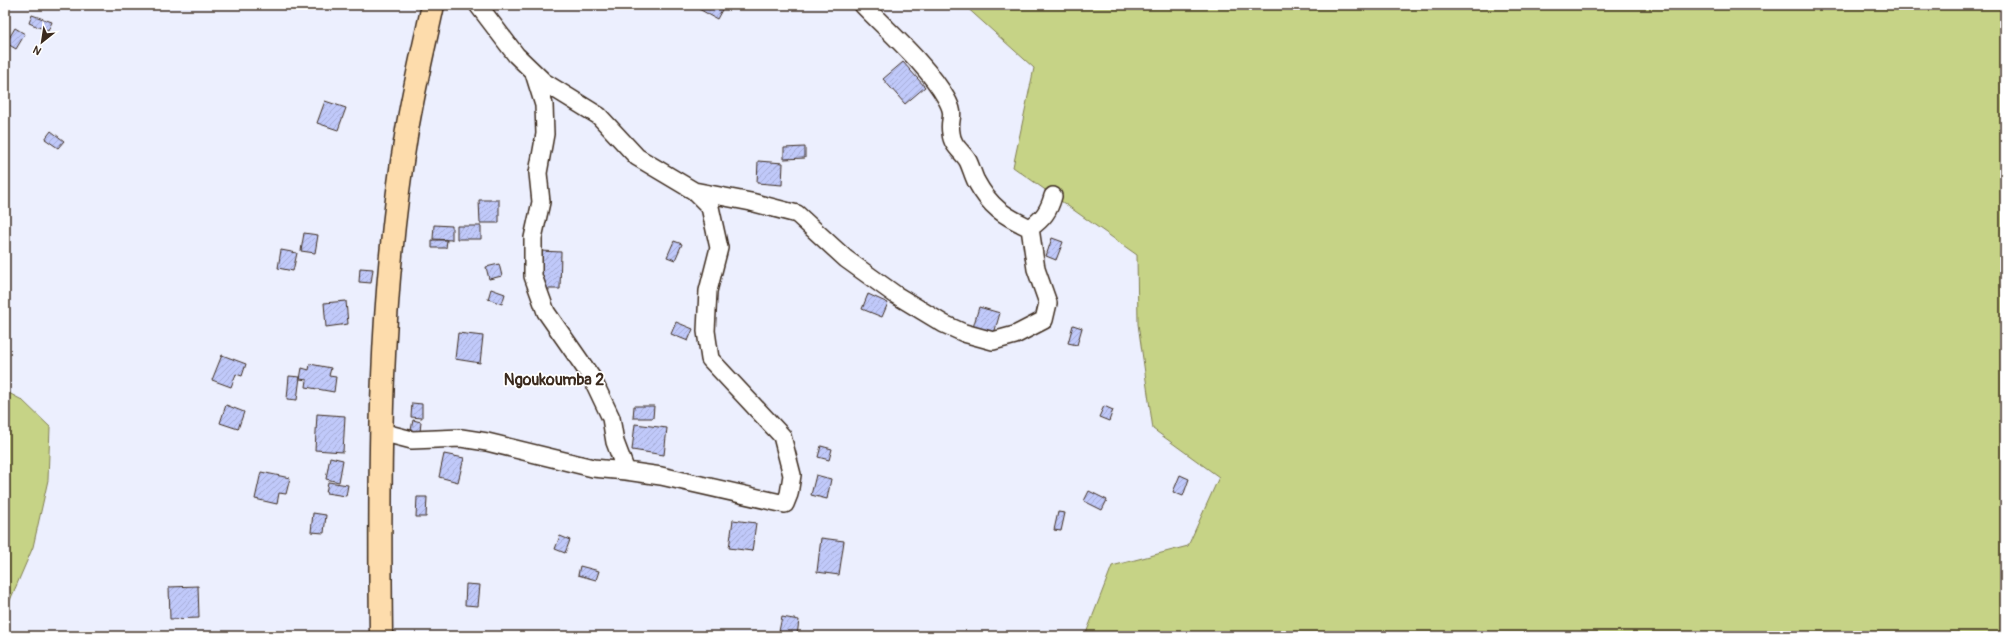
<svg xmlns="http://www.w3.org/2000/svg" width="2010" height="641" viewBox="0 0 2010 641" font-family="Pangolin,sans-serif">
<defs>
<pattern id="building-hatch" width="6" height="6" patternUnits="userSpaceOnUse"><rect width="6" height="6" fill="#c0c9fa"/><path d="M-1 1l2-2M0 6l6-6M5 7l2-2" fill="none" stroke="#a6add6"/></pattern>
</defs>
<rect width="100%" height="100%" fill="#eceffe"/>
<filter id="ink" filterUnits="userSpaceOnUse"><feTurbulence type="fractalNoise" baseFrequency=".025" numOctaves="2"/><feDisplacementMap in="SourceGraphic" scale="8" xChannelSelector="R" yChannelSelector="G"/><feConvolveMatrix kernelMatrix="1 2 1 2 8 2 1 2 1" color-interpolation-filters="sRGB"/></filter>
<g filter="url(#ink)">
<path fill="#c6d386" stroke="#807e52" d="M 964,5 L 2005,5 L 2005,636 L 1085,636 L 1112,566 L 1188,546 L 1219,477 L 1153,429 L 1138,324 L 1137,255 L 1013,167 L 1034,68 Z
M 5,391 L 22,400 L 50,427 L 48,480 L 33,547 L 8,605 L 5,603 Z"/>
<path fill="url(#building-hatch)" stroke="#3b2a1e" d="M 702,5 L 718,5 L 723,8 L 717,19 L 699,9 Z
M 32,15 L 52,22 L 48,31 L 29,23 Z
M 15,28 L 25,34 L 16,49 L 6,43 Z
M 903,62 L 925,87 L 905,104 L 883,79 Z
M 325,101 L 346,108 L 338,130 L 317,123 Z
M 51,131 L 64,141 L 58,148 L 45,139 Z
M 805,147 L 805,158 L 784,159 L 784,148 Z
M 758,161 L 783,163 L 782,185 L 757,183 Z
M 479,200 L 499,200 L 499,223 L 480,223 Z
M 434,225 L 452,226 L 452,240 L 433,239 Z
M 457,226 L 481,226 L 481,239 L 457,239 Z
M 304,233 L 318,235 L 315,253 L 301,251 Z
M 1052,238 L 1063,242 L 1056,260 L 1046,256 Z
M 432,240 L 447,240 L 446,248 L 432,248 Z
M 674,241 L 682,244 L 675,260 L 667,257 Z
M 281,250 L 297,253 L 293,271 L 278,268 Z
M 541,251 L 561,252 L 560,289 L 540,289 Z
M 499,264 L 502,276 L 489,279 L 486,267 Z
M 360,268 L 373,269 L 371,283 L 359,282 Z
M 491,289 L 505,294 L 502,304 L 488,299 Z
M 868,294 L 888,303 L 882,317 L 862,309 Z
M 346,301 L 348,324 L 326,327 L 324,303 Z
M 979,307 L 1000,313 L 993,337 L 972,331 Z
M 676,322 L 693,329 L 688,341 L 671,334 Z
M 1073,325 L 1082,328 L 1077,345 L 1068,343 Z
M 458,333 L 483,336 L 480,363 L 455,359 Z
M 222,355 L 246,364 L 242,376 L 236,374 L 231,387 L 212,380 Z
M 310,364 L 331,368 L 329,376 L 336,377 L 334,392 L 306,387 L 307,380 L 300,379 L 302,368 L 309,370 Z
M 289,376 L 300,377 L 297,400 L 287,399 Z
M 412,403 L 422,404 L 422,418 L 411,417 Z
M 226,405 L 244,412 L 238,429 L 220,423 Z
M 634,406 L 654,406 L 653,418 L 633,418 Z
M 1104,406 L 1113,410 L 1109,421 L 1099,417 Z
M 317,414 L 345,416 L 343,452 L 315,450 Z
M 413,420 L 421,422 L 420,432 L 411,430 Z
M 635,424 L 667,428 L 664,455 L 632,450 Z
M 821,446 L 832,449 L 829,460 L 818,457 Z
M 444,454 L 464,458 L 458,482 L 439,477 Z
M 330,457 L 343,460 L 339,482 L 326,479 Z
M 261,472 L 290,478 L 286,494 L 279,493 L 277,504 L 255,499 Z
M 816,475 L 831,479 L 827,499 L 811,495 Z
M 1180,475 L 1189,479 L 1183,496 L 1173,492 Z
M 328,482 L 348,485 L 346,496 L 326,493 Z
M 1089,491 L 1107,500 L 1102,510 L 1084,501 Z
M 417,497 L 427,497 L 426,517 L 416,517 Z
M 1058,512 L 1065,513 L 1061,531 L 1054,530 Z
M 313,513 L 326,515 L 324,533 L 311,532 Z
M 733,520 L 756,523 L 752,551 L 729,548 Z
M 560,536 L 570,540 L 565,553 L 555,549 Z
M 821,538 L 844,541 L 839,575 L 817,572 Z
M 580,566 L 599,571 L 596,580 L 578,575 Z
M 466,584 L 480,585 L 478,606 L 465,605 Z
M 198,586 L 199,618 L 170,619 L 169,587 Z
M 782,617 L 799,620 L 797,636 L 778,636 Z
M 555,633 L 555,636 L 527,636 L 527,634 Z"/>
<g fill="none" stroke-linecap="round" stroke-linejoin="round">
<g stroke="#3b2a1e" stroke-width="20">
<path id="minor" d="M 863,5 C 888,31 929,67 946,98 C 957,117 948,118 951,133 C 952,146 962,151 968,161 C 971,167 973,175 976,181 C 990,207 1004,216 1030,228
M 534,73 L 544,105 L 545,134 L 538,173 L 541,202 L 533,238 L 533,276 L 546,312 L 592,378 L 611,418 L 615,442 L 626,471
M 694,191 L 751,202 L 797,214 L 846,259 L 896,295 L 944,324 L 964,333 L 993,341 L 1015,335 L 1044,320 L 1048,303 L 1036,269 L 1030,228
M 1030,228 C 1043,219 1049,211 1053,196
M 381,432 L 412,440 L 461,438 L 487,442 L 593,468 L 626,471 L 661,476 L 785,504 L 789,494 L 792,475 L 782,436 L 710,359 L 706,331 L 708,291 L 719,248 L 710,207 L 694,191 L 637,157 L 599,116 L 544,82 L 516,55 L 478,5"/>
</g>
<g stroke="#3b2a1e" stroke-width="25">
<path id="primary" d="M 381,636 C 379,467 379,297 407,130 C 414,88 424,47 433,5"/>
</g>
<use href="#minor" stroke="#fff" stroke-width="17"/>
<use href="#primary" stroke="#fddcac" stroke-width="22"/>
</g>
</g>
<g text-anchor="middle" stroke-width="3.5" stroke-linejoin="round" paint-order="stroke">
<g font-size="16" font-weight="bold" fill="#3b2a1e" stroke="#fff">
<text x="554" y="385">Ngoukoumba 2</text>
</g>
</g>
<rect width="2010" height="641" fill="none" stroke="#fff" stroke-width="20"/>
<rect x="10" y="10" width="1990" height="621" fill="none" stroke="#3b2a1e" stroke-width="1.5" filter="url(#ink)"/>
<g transform="translate(42 42) rotate(210)" stroke="#ffffff" stroke-width="3" paint-order="stroke">
<path d="M0-3L7 15L0 10L-7 15Z" fill="#3b2a1e"/>
<text y="-6" font-size="11" font-weight="bold" text-anchor="middle" fill="#3b2a1e">N</text>
</g>
</svg>
